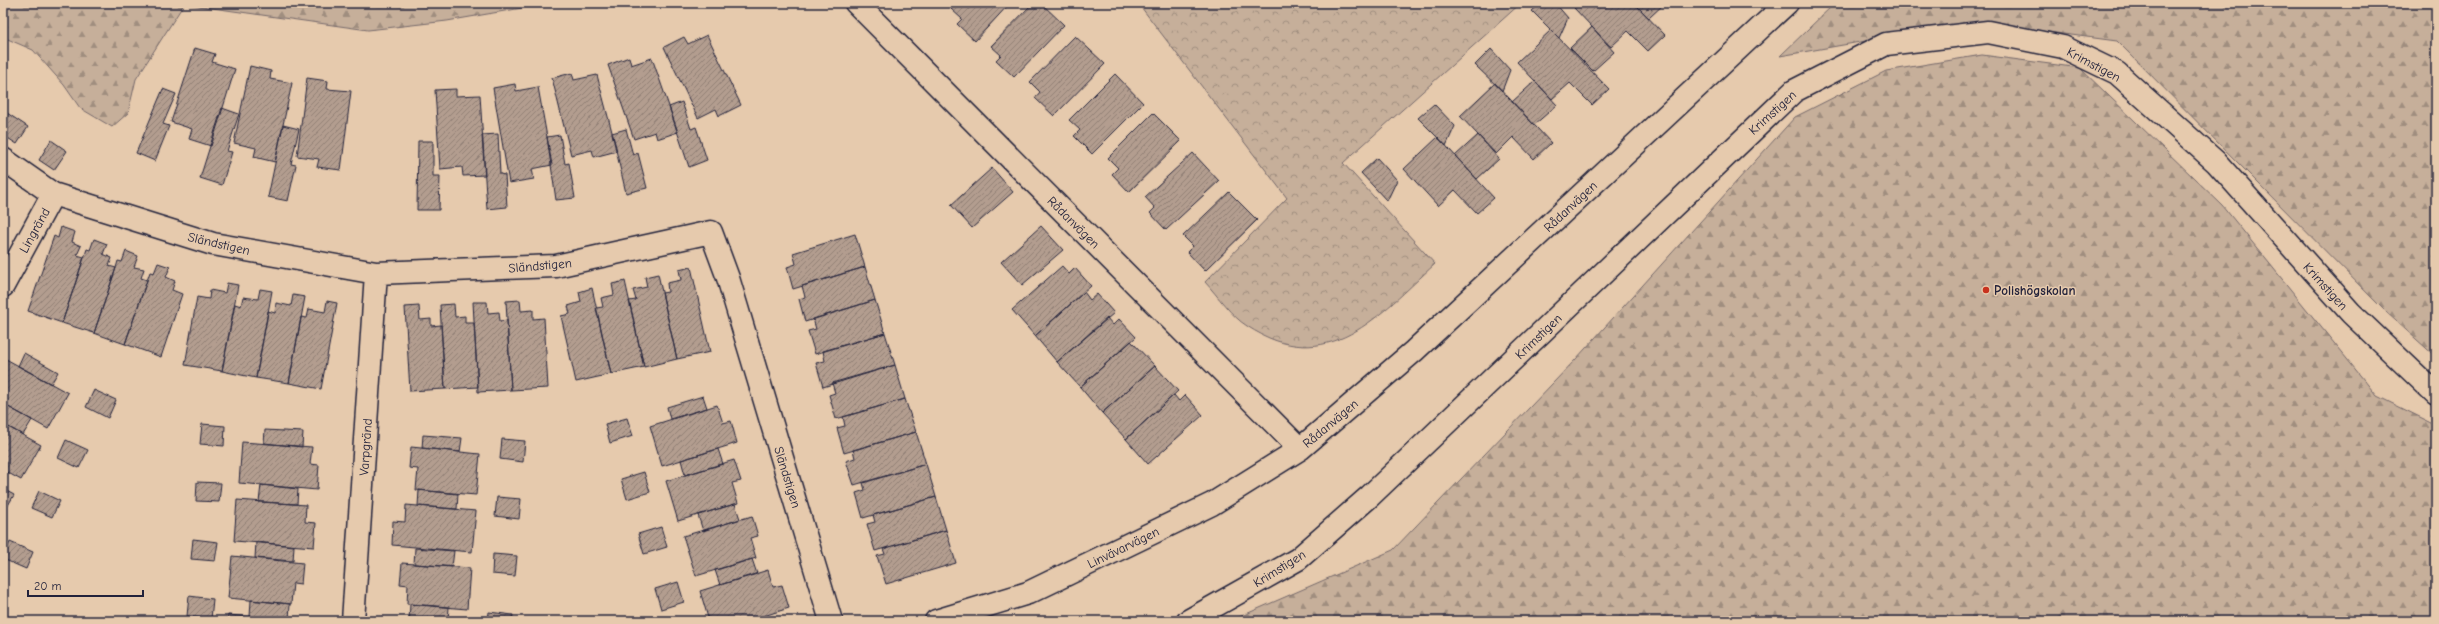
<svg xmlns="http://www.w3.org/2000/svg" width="2439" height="624" viewBox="0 0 2439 624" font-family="'Comic Neue',sans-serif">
<defs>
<pattern id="forest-firs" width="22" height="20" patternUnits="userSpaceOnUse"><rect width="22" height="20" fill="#c6af9a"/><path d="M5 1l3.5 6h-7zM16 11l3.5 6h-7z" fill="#a08e7f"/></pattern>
<pattern id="park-crowns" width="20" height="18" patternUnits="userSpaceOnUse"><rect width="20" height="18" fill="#c6af9a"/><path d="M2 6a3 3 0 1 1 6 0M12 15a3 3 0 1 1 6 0" fill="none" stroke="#a08e7f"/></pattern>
<pattern id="building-hatch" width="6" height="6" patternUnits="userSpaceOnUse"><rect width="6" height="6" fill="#b39d8f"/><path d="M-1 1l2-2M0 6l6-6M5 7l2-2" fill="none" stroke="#918076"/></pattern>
</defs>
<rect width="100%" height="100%" fill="#e6caad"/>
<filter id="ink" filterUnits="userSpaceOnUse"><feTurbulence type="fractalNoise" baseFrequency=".025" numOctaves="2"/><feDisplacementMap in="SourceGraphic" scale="8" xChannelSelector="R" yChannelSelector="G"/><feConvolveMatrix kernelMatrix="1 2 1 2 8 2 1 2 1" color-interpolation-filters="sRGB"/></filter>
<g filter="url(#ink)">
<path fill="url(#forest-firs)" stroke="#74686a" d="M 3,3 L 551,3 L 447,21 L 368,30 L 184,4 L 136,79 L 128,113 L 112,127 L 80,108 L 64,85 L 33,50 L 3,37 Z
M 1835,3 L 2436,3 L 2436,357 L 2386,312 L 2117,41 L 1987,24 L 1883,38 L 1780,56 Z
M 1982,55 L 2080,68 L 2222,205 L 2377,396 L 2436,425 L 2436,621 L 1516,621 L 1472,617 L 1468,621 L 1230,621 L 1393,550 L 1576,359 L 1795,117 L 1886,71 Z"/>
<path fill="url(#park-crowns)" stroke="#74686a" d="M 1138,3 L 1521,3 L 1343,163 L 1435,264 C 1379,315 1328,379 1247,326 C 1231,316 1218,296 1205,282 L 1287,198 Z"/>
<path fill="url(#building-hatch)" stroke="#22223b" d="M 957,3 L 1010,3 L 975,41 L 957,24 L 962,19 L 951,9 Z
M 1033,3 L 1041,3 L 1064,25 L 1014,77 L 996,60 L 1001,55 L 991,46 Z
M 1541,3 L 1555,3 L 1568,18 L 1559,38 L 1532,11 Z
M 1580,3 L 1634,3 L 1665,35 L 1648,51 L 1628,31 L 1611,47 L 1574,8 Z
M 1634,3 L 1665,3 L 1649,18 Z
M 1592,27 L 1614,52 L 1593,71 L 1570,48 Z
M 1551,30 L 1609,89 L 1592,105 L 1570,83 L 1552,99 L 1517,62 Z
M 707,35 L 741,105 L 719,116 L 716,109 L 698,118 L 664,47 L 684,37 L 688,44 Z
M 1075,36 L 1105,64 L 1054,116 L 1035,98 L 1040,92 L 1030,82 Z
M 195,48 L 215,54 L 212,62 L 235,69 L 211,146 L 189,139 L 192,129 L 171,122 Z
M 1491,49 L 1510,70 L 1502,91 L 1475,65 Z
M 629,57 L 631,65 L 652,58 L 678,132 L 657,139 L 655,132 L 634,139 L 608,65 Z
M 250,66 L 271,71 L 270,79 L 292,83 L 275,162 L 254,157 L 256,148 L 234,143 Z
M 572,73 L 574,80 L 597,75 L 617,151 L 594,157 L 592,150 L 571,155 L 552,78 Z
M 1115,74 L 1143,103 L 1092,154 L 1074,136 L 1080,130 L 1069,120 Z
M 307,78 L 328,81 L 327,89 L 351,91 L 341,170 L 317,167 L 319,159 L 297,156 Z
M 1535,81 L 1557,105 L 1534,125 L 1512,102 Z
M 1495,83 L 1551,143 L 1534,159 L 1513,137 L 1496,154 L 1460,116 Z
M 515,84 L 516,91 L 538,87 L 552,165 L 532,169 L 534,179 L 509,183 L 493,88 Z
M 163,89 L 176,94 L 163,124 L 169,126 L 155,161 L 136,153 Z
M 456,89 L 456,96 L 480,95 L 485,175 L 463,176 L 462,167 L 440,169 L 435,90 Z
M 682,102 L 691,129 L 696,127 L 707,160 L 689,167 L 669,107 Z
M 1434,104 L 1455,126 L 1446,146 L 1418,118 Z
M 222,108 L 239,114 L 227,151 L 232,152 L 222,185 L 200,178 Z
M 4,111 L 28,127 L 17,144 L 3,135 Z
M 1153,113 L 1181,141 L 1129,192 L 1112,174 L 1118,168 L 1108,158 Z
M 283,125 L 299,129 L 291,164 L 296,165 L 288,201 L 268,197 Z
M 626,129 L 633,155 L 638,153 L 647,188 L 626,193 L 612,133 Z
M 498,134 L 500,174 L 505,175 L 507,207 L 487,209 L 482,135 Z
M 560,135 L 565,164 L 569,163 L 575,198 L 556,200 L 547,137 Z
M 1478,135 L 1499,159 L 1477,179 L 1455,156 Z
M 1438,137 L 1494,198 L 1477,213 L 1455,190 L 1438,206 L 1404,169 Z
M 51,140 L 67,151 L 54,170 L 39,160 Z
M 418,141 L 433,141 L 433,176 L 440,176 L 439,210 L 417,210 Z
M 1193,153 L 1219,181 L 1166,230 L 1150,213 L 1155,208 L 1145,197 Z
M 1377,158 L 1397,180 L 1387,201 L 1361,173 Z
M 992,168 L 1013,192 L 972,228 L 951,205 Z
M 1229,192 L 1257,220 L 1205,271 L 1187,252 L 1193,246 L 1183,236 Z
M 1041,226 L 1063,250 L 1022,285 L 1001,262 Z
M 61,227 L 75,232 L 72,242 L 81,246 L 77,255 L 84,257 L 62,323 L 28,311 L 54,236 L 58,238 Z
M 855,234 L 865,267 L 793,289 L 787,267 L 796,264 L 793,253 Z
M 94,239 L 107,244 L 103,254 L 112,258 L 109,266 L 116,268 L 94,333 L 62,323 L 87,249 L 90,250 Z
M 126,251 L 138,256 L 134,267 L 144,269 L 141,278 L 147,280 L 125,344 L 94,333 L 116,268 L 118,261 L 122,262 Z
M 158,263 L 170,267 L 166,277 L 175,281 L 172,290 L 182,294 L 161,357 L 125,344 L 150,272 L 154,273 Z
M 1062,266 L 1069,274 L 1075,268 L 1091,286 L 1035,336 L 1012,310 Z
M 691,267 L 710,352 L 677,359 L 662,293 L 668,292 L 667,283 L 681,280 L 679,270 Z
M 865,267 L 875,300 L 805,322 L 799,299 L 805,297 L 802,286 Z
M 658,274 L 677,359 L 644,367 L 629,301 L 636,300 L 633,290 L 647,287 L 645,277 Z
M 625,281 L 644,367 L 611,374 L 596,308 L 603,307 L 601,298 L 614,295 L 612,284 Z
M 227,283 L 238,285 L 222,371 L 185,365 L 197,297 L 209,299 L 210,290 L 225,293 Z
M 592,288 L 611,374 L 576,382 L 561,316 L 570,314 L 568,306 L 581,302 L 579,292 Z
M 260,289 L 272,291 L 256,378 L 222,371 L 235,304 L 241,306 L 243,297 L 258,299 Z
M 1084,292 L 1090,300 L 1097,294 L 1114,313 L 1057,362 L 1035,336 Z
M 293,295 L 305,297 L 289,383 L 256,378 L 268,311 L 275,313 L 276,303 L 291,306 Z
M 520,300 L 521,311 L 533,310 L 533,319 L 544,318 L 548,388 L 511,390 L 506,301 Z
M 875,300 L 885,333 L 815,354 L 808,331 L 816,329 L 813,319 Z
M 327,301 L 337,303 L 321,389 L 289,383 L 301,317 L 307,318 L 309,309 L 325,312 Z
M 473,302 L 487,302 L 488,313 L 499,312 L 500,321 L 507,320 L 511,390 L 478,392 Z
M 454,304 L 455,317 L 465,316 L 465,323 L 474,323 L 478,387 L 445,389 L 440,305 Z
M 419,306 L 420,320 L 431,319 L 431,326 L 441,325 L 445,389 L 410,391 L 405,307 Z
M 1107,318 L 1113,325 L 1119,319 L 1136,337 L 1080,387 L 1057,362 Z
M 885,333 L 895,365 L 823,387 L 816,363 L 825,361 L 823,351 Z
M 1131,341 L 1155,366 L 1102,413 L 1080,387 Z
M 24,353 L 58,372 L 51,384 L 18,366 Z
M 6,359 L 68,393 L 48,429 L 3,404 L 3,363 Z
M 895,365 L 905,399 L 836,419 L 829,395 L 835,393 L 832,383 Z
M 1155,366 L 1178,391 L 1126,439 L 1102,413 Z
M 94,390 L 116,400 L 108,418 L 86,407 Z
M 1174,395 L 1179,401 L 1185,395 L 1203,415 L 1148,464 L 1126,439 Z
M 703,396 L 707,408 L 670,419 L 667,407 Z
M 905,399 L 916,432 L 844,453 L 837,428 L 845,426 L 843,417 Z
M 3,404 L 32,420 L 23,435 L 3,424 Z
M 717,405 L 723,423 L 731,421 L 737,443 L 662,466 L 650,426 Z
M 627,418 L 633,436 L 610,443 L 605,424 Z
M 3,424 L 41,445 L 21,480 L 3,470 Z
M 202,424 L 225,426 L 224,446 L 200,444 Z
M 265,430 L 303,432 L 302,447 L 264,443 Z
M 916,432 L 926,464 L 854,485 L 846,461 L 855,458 L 853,450 Z
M 423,435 L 462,438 L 460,452 L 422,448 Z
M 502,439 L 525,441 L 523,462 L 500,459 Z
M 66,440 L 88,450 L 79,468 L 58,458 Z
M 242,442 L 312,447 L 310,464 L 319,465 L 317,490 L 239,483 Z
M 411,447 L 480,454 L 476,495 L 416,490 L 418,469 L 409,468 Z
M 718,449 L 723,464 L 685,475 L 681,460 Z
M 734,460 L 741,481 L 732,483 L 738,503 L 678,521 L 666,481 Z
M 926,464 L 936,497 L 863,518 L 856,493 L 865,490 L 863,483 Z
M 644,472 L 650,492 L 627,499 L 621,479 Z
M 197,482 L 221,483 L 219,502 L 196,501 Z
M 261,485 L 298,489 L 297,504 L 259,502 Z
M 3,489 L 14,495 L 3,514 Z
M 419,490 L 458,494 L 457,509 L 418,506 Z
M 39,491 L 60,501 L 52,517 L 31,508 Z
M 497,497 L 521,499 L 519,519 L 495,516 Z
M 936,497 L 946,530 L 875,551 L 867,524 L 875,522 L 873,515 Z
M 237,500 L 306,505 L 305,522 L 316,523 L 314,547 L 234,541 Z
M 735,504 L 740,519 L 703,531 L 698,515 Z
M 406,505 L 476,511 L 472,552 L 392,545 L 393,521 L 405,522 Z
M 752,516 L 758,536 L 750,538 L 756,558 L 696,576 L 683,536 Z
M 661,527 L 667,547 L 644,554 L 638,534 Z
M 946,530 L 956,563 L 886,584 L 877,556 L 885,554 L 883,549 Z
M 193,539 L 218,542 L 215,561 L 191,559 Z
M 10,542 L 33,552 L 26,569 L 3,559 Z
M 256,542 L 294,546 L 293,561 L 255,558 Z
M 415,548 L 454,551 L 452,567 L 414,564 Z
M 493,554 L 517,556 L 515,576 L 492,574 Z
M 232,556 L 303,563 L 301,584 L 293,583 L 291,604 L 228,598 Z
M 752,559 L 757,574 L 720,585 L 715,570 Z
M 402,563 L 470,568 L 467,609 L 407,604 L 408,585 L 400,584 Z
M 768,570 L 773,587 L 782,585 L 789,608 L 748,621 L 709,621 L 700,591 Z
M 678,582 L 684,602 L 661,609 L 655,589 Z
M 189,596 L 213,599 L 211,619 L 187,616 Z
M 251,600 L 290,604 L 289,620 L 250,617 Z
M 410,604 L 449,607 L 448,621 L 409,621 Z
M 489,612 L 513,615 L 512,621 L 488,621 Z
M 228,615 L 289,620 L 299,621 L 227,621 Z"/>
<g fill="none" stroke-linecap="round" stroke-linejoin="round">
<g stroke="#22223b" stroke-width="25">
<path id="minor" d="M 856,3 L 1300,449 L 1414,351 L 1787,3
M 3,159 L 53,194 L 213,244 L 376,273 L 556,266 L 711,232 L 728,278 L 831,621
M 3,286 L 53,194
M 353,621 L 376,273
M 936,621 L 1028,593 L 1212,504 L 1300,449
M 1188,621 L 1298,559 L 1370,496 L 1794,91 L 1886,44 L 1988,32 L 2063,47 L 2117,73 L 2216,162 L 2351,313 L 2436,394"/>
</g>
<use href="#minor" stroke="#e6caad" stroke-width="22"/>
</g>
</g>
<circle fill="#c8321e" stroke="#e6caad" stroke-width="1.5" cx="1986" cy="290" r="4"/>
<g text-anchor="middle" stroke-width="3" stroke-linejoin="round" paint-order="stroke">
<g font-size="13" fill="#22223b" stroke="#e6caad">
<text transform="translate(2094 64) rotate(28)" y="5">Krimstigen</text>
<text transform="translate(1772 112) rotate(-42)" y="5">Krimstigen</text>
<text transform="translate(1570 206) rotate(-43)" y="5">Rådanvägen</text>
<text transform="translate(1074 222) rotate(45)" y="5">Rådanvägen</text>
<text transform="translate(34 230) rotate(-61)" y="5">Lingränd</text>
<text transform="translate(219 243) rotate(13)" y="5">Sländstigen</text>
<text transform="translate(540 265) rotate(-5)" y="5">Sländstigen</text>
<text transform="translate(2326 286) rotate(48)" y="5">Krimstigen</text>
<text transform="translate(1538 336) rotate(-44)" y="5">Krimstigen</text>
<text transform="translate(1330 423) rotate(-40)" y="5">Rådanvägen</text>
<text transform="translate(365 447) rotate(-86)" y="5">Varpgränd</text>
<text transform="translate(788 477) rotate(73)" y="5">Sländstigen</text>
<text transform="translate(1123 547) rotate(-26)" y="5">Linvävarvägen</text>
<text transform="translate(1279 568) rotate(-32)" y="5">Krimstigen</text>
</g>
<g font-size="13" font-weight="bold" fill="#22223b" stroke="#e6caad" text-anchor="start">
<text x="1994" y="295">Polishögskolan</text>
</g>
</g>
<rect width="2439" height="624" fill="none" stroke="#e6caad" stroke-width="16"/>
<rect x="8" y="8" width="2423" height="608" fill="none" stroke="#22223b" stroke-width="1.5" filter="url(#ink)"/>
<path d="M28 590v6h115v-6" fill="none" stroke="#22223b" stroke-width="2"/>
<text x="34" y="590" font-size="12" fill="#22223b" stroke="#e6caad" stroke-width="3" paint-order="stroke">20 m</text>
</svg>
